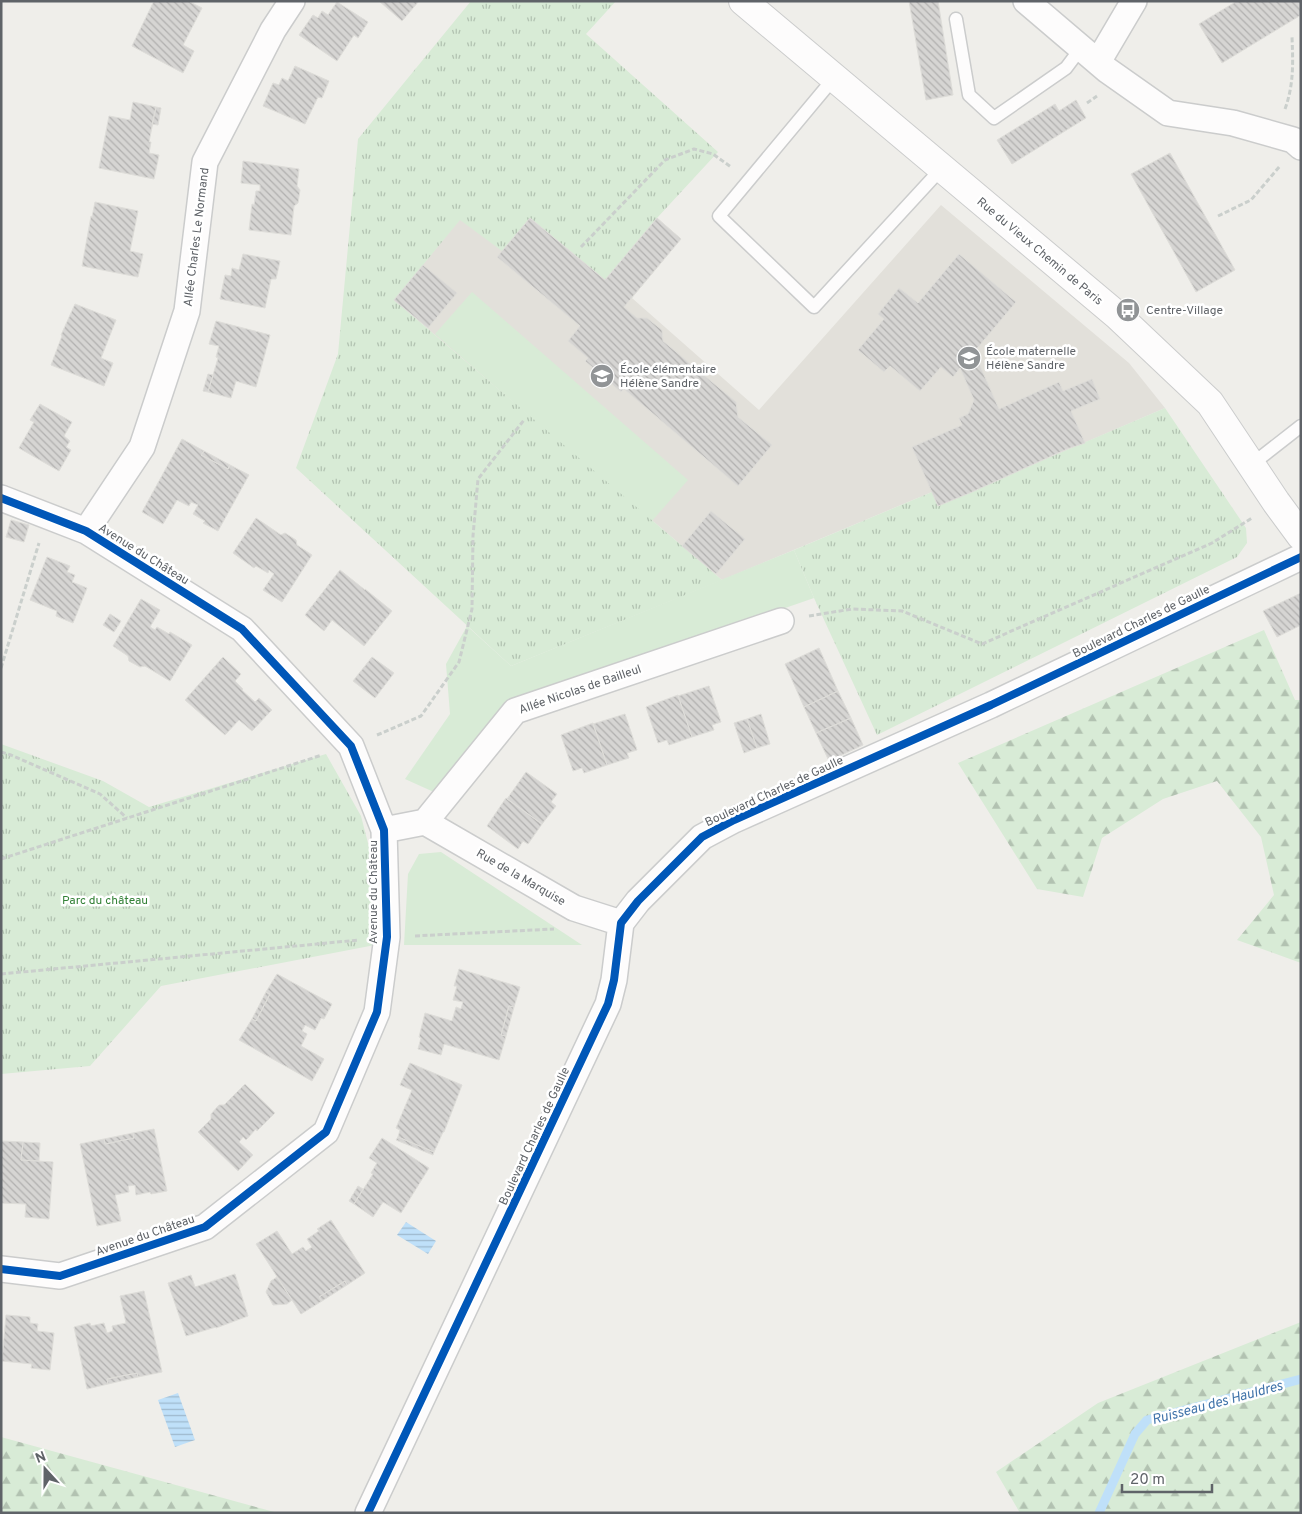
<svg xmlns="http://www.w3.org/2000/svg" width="1302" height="1514" viewBox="0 0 1302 1514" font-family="Overpass,sans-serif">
<defs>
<pattern id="forest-firs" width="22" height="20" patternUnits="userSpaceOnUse" patternTransform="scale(1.25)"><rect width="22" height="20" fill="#d8ebd6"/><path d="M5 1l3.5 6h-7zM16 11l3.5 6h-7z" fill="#b2c2b1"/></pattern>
<pattern id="park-tufts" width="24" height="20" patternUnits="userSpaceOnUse" patternTransform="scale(1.25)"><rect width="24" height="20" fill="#d8ebd6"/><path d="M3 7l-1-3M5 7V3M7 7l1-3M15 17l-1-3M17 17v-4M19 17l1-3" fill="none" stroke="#b2c2b1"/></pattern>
<pattern id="water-rules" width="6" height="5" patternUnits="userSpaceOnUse" patternTransform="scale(1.25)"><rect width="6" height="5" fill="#bfe0f9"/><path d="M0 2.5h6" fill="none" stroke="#9eb9cd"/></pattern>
<pattern id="building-back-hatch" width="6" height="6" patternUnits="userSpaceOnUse" patternTransform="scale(1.25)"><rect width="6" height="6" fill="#d6d5d3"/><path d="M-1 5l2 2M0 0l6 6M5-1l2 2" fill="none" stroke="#b1b0af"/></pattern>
</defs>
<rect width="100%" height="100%" fill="#efeeea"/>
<path fill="#e2e0da" d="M 941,205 L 1129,363 L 1165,408 L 938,506 L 932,492 L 722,580 L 394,300 L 460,219 L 530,218 L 605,280 L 657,218 L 681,239 L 632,298 L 759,410 Z"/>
<path fill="#d8ebd6" d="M 472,292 L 688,480 L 651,522 L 435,334 Z
M 794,550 L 814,598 L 506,704 L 436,793 L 405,779 L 450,714 L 446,664 L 467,626 L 511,666 Z
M 441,852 L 582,945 L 404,945 L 408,874 L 419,854 Z"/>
<path fill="url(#forest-firs)" d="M 1264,630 L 1295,700 L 1301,700 L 1301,963 L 1237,940 L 1274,895 L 1261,837 L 1217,781 L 1163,799 L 1102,838 L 1083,897 L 1037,889 L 958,763 Z
M 1301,1322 L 1301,1513 L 1020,1513 L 996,1472 L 1098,1403 Z
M 1,1437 L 278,1513 L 1,1513 Z"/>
<path fill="url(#park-tufts)" d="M 471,1 L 616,1 L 586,34 L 718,152 L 657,218 L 605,280 L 530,218 L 502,251 L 460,220 L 394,300 L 722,580 L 511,666 L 296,468 L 338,354 L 358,139 Z
M 1165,408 L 1246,528 L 1247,543 L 1237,557 L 877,735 L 814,598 L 794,550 L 932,492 L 938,505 Z
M 1,744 L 103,781 L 149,807 L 326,754 L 361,816 L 377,878 L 375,945 L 161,986 L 90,1066 L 1,1074 Z"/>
<path fill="url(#water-rules)" d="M 406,1222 L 436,1241 L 428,1254 L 397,1235 Z
M 178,1393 L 195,1440 L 175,1447 L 158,1400 Z"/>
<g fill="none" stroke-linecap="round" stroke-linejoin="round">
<path stroke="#bfe0f9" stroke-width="9" d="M 1099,1513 L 1135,1434 L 1147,1420 L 1301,1379"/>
</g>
<path fill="url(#building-back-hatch)" stroke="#deddd9" d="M 154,1 L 188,1 L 202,8 L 183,45 L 194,51 L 183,73 L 132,46 Z
M 379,1 L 419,1 L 402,21 Z
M 909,1 L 938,1 L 953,95 L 926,100 Z
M 1237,1 L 1301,1 L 1301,15 L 1222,63 L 1199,24 Z
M 337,2 L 368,22 L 358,38 L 354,35 L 337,61 L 299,35 L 313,15 L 318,18 L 322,11 L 328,15 Z
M 295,66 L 329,81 L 322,98 L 318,97 L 305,124 L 263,106 L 273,83 L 279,85 L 282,78 L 288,81 Z
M 1076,100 L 1086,118 L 1012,164 L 997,140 L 1055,104 L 1059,111 Z
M 133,102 L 156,107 L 149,142 L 151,142 L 149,153 L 159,155 L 154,179 L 99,168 L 109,116 L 130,120 Z
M 156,107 L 161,108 L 158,125 L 152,124 Z
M 1170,153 L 1235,270 L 1196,292 L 1131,174 Z
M 243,161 L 299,169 L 297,186 L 300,190 L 298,203 L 294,206 L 291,235 L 249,230 L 252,204 L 254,205 L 256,191 L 260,191 L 260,185 L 241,183 Z
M 95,202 L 138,211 L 130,251 L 143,254 L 138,277 L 82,266 L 91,216 L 92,217 Z
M 530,218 L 605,280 L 657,218 L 681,239 L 624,307 L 637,318 L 647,318 L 662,330 L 663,341 L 736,402 L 738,417 L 772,445 L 738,486 L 624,389 L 621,392 L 585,361 L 588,358 L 568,341 L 580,326 L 497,257 Z
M 243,254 L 280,261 L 276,279 L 271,279 L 265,308 L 220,299 L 225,275 L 231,276 L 232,268 L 239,270 Z
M 959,254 L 1016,302 L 974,352 L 999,409 L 1059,382 L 1063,391 L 1092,379 L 1100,399 L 1071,411 L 1085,443 L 1067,449 L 972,492 L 938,506 L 912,447 L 962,425 L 959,418 L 968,414 L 974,400 L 960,368 L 953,377 L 941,367 L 920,391 L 890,366 L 884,372 L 858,350 L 884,319 L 878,314 L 899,288 L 918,303 Z
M 423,265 L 457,293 L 428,328 L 394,300 Z
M 75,304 L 116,320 L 101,358 L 113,363 L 104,386 L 51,365 L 62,336 L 61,335 Z
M 216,321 L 270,335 L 256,387 L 236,381 L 231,398 L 208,392 L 218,358 L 216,357 L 219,346 L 209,344 Z
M 208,374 L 213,375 L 208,392 L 203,391 Z
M 40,404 L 72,422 L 64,436 L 70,441 L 66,447 L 71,450 L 59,471 L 19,448 L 34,422 L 30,420 Z
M 182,439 L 204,451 L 201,455 L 228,469 L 230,465 L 249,475 L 218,531 L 203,523 L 205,521 L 193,514 L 198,505 L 191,502 L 189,506 L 177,500 L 163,524 L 142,512 Z
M 204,451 L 230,465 L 228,469 L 201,455 Z
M 711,511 L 745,539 L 716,574 L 682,546 Z
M 256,518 L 281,535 L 285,533 L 296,540 L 297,545 L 312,555 L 282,602 L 263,590 L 274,574 L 269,570 L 268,573 L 256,566 L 254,568 L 233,553 Z
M 11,520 L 29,525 L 24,542 L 6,537 Z
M 47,557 L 70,566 L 67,572 L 75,575 L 72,582 L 87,588 L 73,623 L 56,616 L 57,611 L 30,600 Z
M 340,570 L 365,590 L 365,589 L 392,611 L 364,646 L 332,620 L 324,631 L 305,615 Z
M 1301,593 L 1301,625 L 1277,637 L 1263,611 Z
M 141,599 L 160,610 L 150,627 L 155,630 L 157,627 L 169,634 L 170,632 L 192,645 L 170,681 L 145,666 L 140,667 L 129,661 L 128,656 L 113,646 Z
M 110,614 L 121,621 L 114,632 L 103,625 Z
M 819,648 L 838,691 L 804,707 L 785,664 Z
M 223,657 L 241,674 L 235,681 L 243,689 L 242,690 L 268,714 L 252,731 L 239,720 L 225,735 L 185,700 Z
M 372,657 L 394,673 L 375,698 L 353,681 Z
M 709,686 L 721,722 L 712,725 L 714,730 L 692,737 L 678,696 Z
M 838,691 L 851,718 L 816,733 L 804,707 Z
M 678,695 L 692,737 L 669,745 L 667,740 L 658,743 L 646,707 Z
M 259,698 L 272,710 L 268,714 L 255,702 Z
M 625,714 L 637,750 L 627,753 L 629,758 L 607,765 L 593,724 Z
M 761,714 L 770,744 L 757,748 L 747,719 Z
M 851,718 L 863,745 L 829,761 L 816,733 Z
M 747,719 L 757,748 L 744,753 L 734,723 Z
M 593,723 L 607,765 L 584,773 L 582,768 L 573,771 L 561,735 Z
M 526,772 L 557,794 L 551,802 L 556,806 L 542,824 L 507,799 Z
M 506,798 L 542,824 L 528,844 L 523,841 L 518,849 L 487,826 Z
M 459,969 L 520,987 L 514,1007 L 509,1006 L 501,1035 L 506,1036 L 499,1060 L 444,1044 L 441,1055 L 418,1049 L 421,1038 L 419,1037 L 425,1013 L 452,1021 L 456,1007 L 461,1009 L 463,1002 L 453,1000 L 457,986 L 454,986 Z
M 277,974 L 332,1004 L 324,1019 L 321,1018 L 315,1030 L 305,1025 L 302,1031 L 307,1034 L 301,1046 L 324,1059 L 312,1081 L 239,1040 L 252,1019 L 256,1021 L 270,994 L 266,992 Z
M 266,992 L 270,994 L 256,1021 L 252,1019 Z
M 509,1006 L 514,1007 L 506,1036 L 501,1035 Z
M 410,1063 L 462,1085 L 444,1132 L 443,1132 L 434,1152 L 398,1137 L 400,1130 L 396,1128 L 412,1090 L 400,1085 Z
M 245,1084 L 275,1113 L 257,1131 L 256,1129 L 246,1140 L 243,1137 L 239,1142 L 253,1155 L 238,1171 L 198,1132 L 211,1119 L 211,1114 L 219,1105 L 224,1105 Z
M 154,1129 L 167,1191 L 151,1194 L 150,1192 L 136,1195 L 135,1185 L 128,1186 L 129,1192 L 115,1195 L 121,1221 L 97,1226 L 80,1144 L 104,1139 L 105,1144 L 134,1138 L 133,1133 Z
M 133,1133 L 134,1138 L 105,1144 L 104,1139 Z
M 398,1137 L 434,1152 L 433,1155 L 396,1140 Z
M 382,1138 L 429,1168 L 401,1213 L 383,1202 L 373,1217 L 354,1204 L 373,1174 L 371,1173 L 377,1163 L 369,1158 Z
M 1,1141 L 23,1142 L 21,1160 L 53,1162 L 49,1219 L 25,1217 L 26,1204 L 1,1203 Z
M 23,1142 L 40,1143 L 39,1161 L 21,1160 Z
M 358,1186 L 363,1189 L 354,1204 L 349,1201 Z
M 331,1220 L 365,1273 L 347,1285 L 345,1281 L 319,1297 L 322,1301 L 301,1314 L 256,1244 L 277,1231 L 292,1254 L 303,1247 L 306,1251 L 312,1247 L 307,1239 L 319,1231 L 317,1229 Z
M 235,1274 L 248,1316 L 216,1328 L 216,1327 L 186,1336 L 168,1283 L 191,1275 L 195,1287 Z
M 277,1277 L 292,1300 L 287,1304 L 273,1305 L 266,1292 L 271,1281 Z
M 345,1281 L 347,1285 L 322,1301 L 319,1297 Z
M 144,1291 L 162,1372 L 138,1377 L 137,1373 L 107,1379 L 108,1384 L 87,1389 L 74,1327 L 90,1323 L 91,1326 L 104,1323 L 107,1333 L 113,1331 L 112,1326 L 126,1323 L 120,1296 Z
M 6,1315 L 30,1317 L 30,1323 L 38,1324 L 37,1331 L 54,1333 L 50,1370 L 31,1368 L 32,1364 L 2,1361 Z
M 137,1373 L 138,1377 L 108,1384 L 107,1379 Z"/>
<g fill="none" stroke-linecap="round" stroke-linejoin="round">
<g stroke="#cbcccc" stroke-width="15">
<path id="service" d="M 956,19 L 969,95 L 994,118 L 1066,68 L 1081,48
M 834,78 L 719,216 L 814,307 L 942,168
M 1251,465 L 1301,426"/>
</g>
<g stroke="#cbcccc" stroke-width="28">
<path id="minor" d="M 1026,1 L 1107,70 L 1168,113 L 1233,123 L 1293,140 L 1301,147
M 1098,62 L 1134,1
M 1,498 L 86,531 L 242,629 L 351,746 L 384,830 L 387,937 L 377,1012 L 326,1132 L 205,1227 L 60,1276 L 1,1269
M 86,531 L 142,447 L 187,311 L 205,162 L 273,30 L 292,1
M 425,822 L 515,711 L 781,621
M 425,822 L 574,908 L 621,923
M 384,830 L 425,822
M 368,1513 L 608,1004 L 614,980 L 621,923 L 638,901 L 702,837 L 734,820 L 991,705 L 1301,557"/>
</g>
<g stroke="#cbcccc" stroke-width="30">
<path id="tertiary" d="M 743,1 L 1118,316 L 1210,403 L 1276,502 L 1301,536"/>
</g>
<path stroke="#cacfcc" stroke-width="3" stroke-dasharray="5 2.5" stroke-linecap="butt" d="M 1087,103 L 1097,96
M 1285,109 C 1294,84 1293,62 1292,37
M 1218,216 L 1251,200 L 1280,166
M 581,247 L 665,160 L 694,149 L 713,154 L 731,167
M 809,616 L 852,609 L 902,611 L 982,644 L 1212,543 L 1252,518
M 1,668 L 39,543
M 377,735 L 421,716 L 459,662 L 472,609 L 473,536 L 478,479 L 524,420
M 1,752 L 11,755 L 100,794 L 127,818
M 1,859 L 322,755
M 415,936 L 554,929
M 1,974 L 359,940"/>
<use href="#service" stroke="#fdfcfc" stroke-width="12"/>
<use href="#minor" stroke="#fdfcfc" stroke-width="25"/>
<use href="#tertiary" stroke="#fdfcfc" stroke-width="28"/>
<g stroke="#fff" stroke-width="11">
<path id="cycleway" d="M 1,498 L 86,531 L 242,629 L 351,746 L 384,830 L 387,937 L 377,1012 L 326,1132 L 205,1227 L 60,1276 L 1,1269
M 368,1513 L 608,1004 L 614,980 L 621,923 L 638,901 L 702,837 L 734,820 L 991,705 L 1301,557"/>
</g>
<use href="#cycleway" stroke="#0057b8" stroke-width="8"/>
</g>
<defs>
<g id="bus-disc" transform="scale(1.25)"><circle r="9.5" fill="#919496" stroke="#fff"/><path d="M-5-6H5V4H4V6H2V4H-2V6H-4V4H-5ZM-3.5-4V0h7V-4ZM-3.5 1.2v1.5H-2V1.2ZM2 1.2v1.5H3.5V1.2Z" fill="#fff"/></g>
<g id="school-disc" transform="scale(1.25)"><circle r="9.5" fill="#919496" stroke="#fff"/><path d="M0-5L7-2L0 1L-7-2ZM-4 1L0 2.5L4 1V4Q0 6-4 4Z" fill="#fff"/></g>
</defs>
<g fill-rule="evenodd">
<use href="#bus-disc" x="1128" y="310"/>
<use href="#school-disc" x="969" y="358"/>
<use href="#school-disc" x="602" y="376"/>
</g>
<g text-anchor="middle" stroke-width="5" stroke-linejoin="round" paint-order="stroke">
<g font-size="12" fill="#5f6368" stroke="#fff">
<text transform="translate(196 237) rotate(-83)" y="4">Allée Charles Le Normand</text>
<text transform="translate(1040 251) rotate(40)" y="4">Rue du Vieux Chemin de Paris</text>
<text transform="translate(144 554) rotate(32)" y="4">Avenue du Château</text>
<text transform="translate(1141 621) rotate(-26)" y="4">Boulevard Charles de Gaulle</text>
<text transform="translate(580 689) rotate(-19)" y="4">Allée Nicolas de Bailleul</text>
<text transform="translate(774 791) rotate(-25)" y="4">Boulevard Charles de Gaulle</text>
<text transform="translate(521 877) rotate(30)" y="4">Rue de la Marquise</text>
<text transform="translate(373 892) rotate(-90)" y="4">Avenue du Château</text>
<text transform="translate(534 1136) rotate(-65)" y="4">Boulevard Charles de Gaulle</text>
<text transform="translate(145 1235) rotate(-19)" y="4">Avenue du Château</text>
</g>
<g font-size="12" fill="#5f6368" stroke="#fff" text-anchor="start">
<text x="1146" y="314">Centre-Village</text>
<text x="986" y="355">École maternelle<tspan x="986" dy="14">Hélène Sandre</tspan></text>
<text x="620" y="373">École élémentaire<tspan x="620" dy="14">Hélène Sandre</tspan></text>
</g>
<g font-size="12" fill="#348238" stroke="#fff">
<text x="105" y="904">Parc du château</text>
</g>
<g font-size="14" font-style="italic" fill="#4174aa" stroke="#fff">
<text transform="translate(1217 1402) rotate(-15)" y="5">Ruisseau des Hauldres</text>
</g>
</g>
<rect width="1302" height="1514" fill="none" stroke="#5f6368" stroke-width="5"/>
<g transform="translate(45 1469) rotate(339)" stroke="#ffffff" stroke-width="4" paint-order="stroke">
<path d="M0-4L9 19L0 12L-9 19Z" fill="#5f6368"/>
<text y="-8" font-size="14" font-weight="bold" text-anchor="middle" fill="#5f6368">N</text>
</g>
<path d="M1122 1484v8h90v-8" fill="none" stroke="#5f6368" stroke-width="2.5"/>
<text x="1130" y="1484" font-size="15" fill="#5f6368" stroke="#ffffff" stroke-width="4" paint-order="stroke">20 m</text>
</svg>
